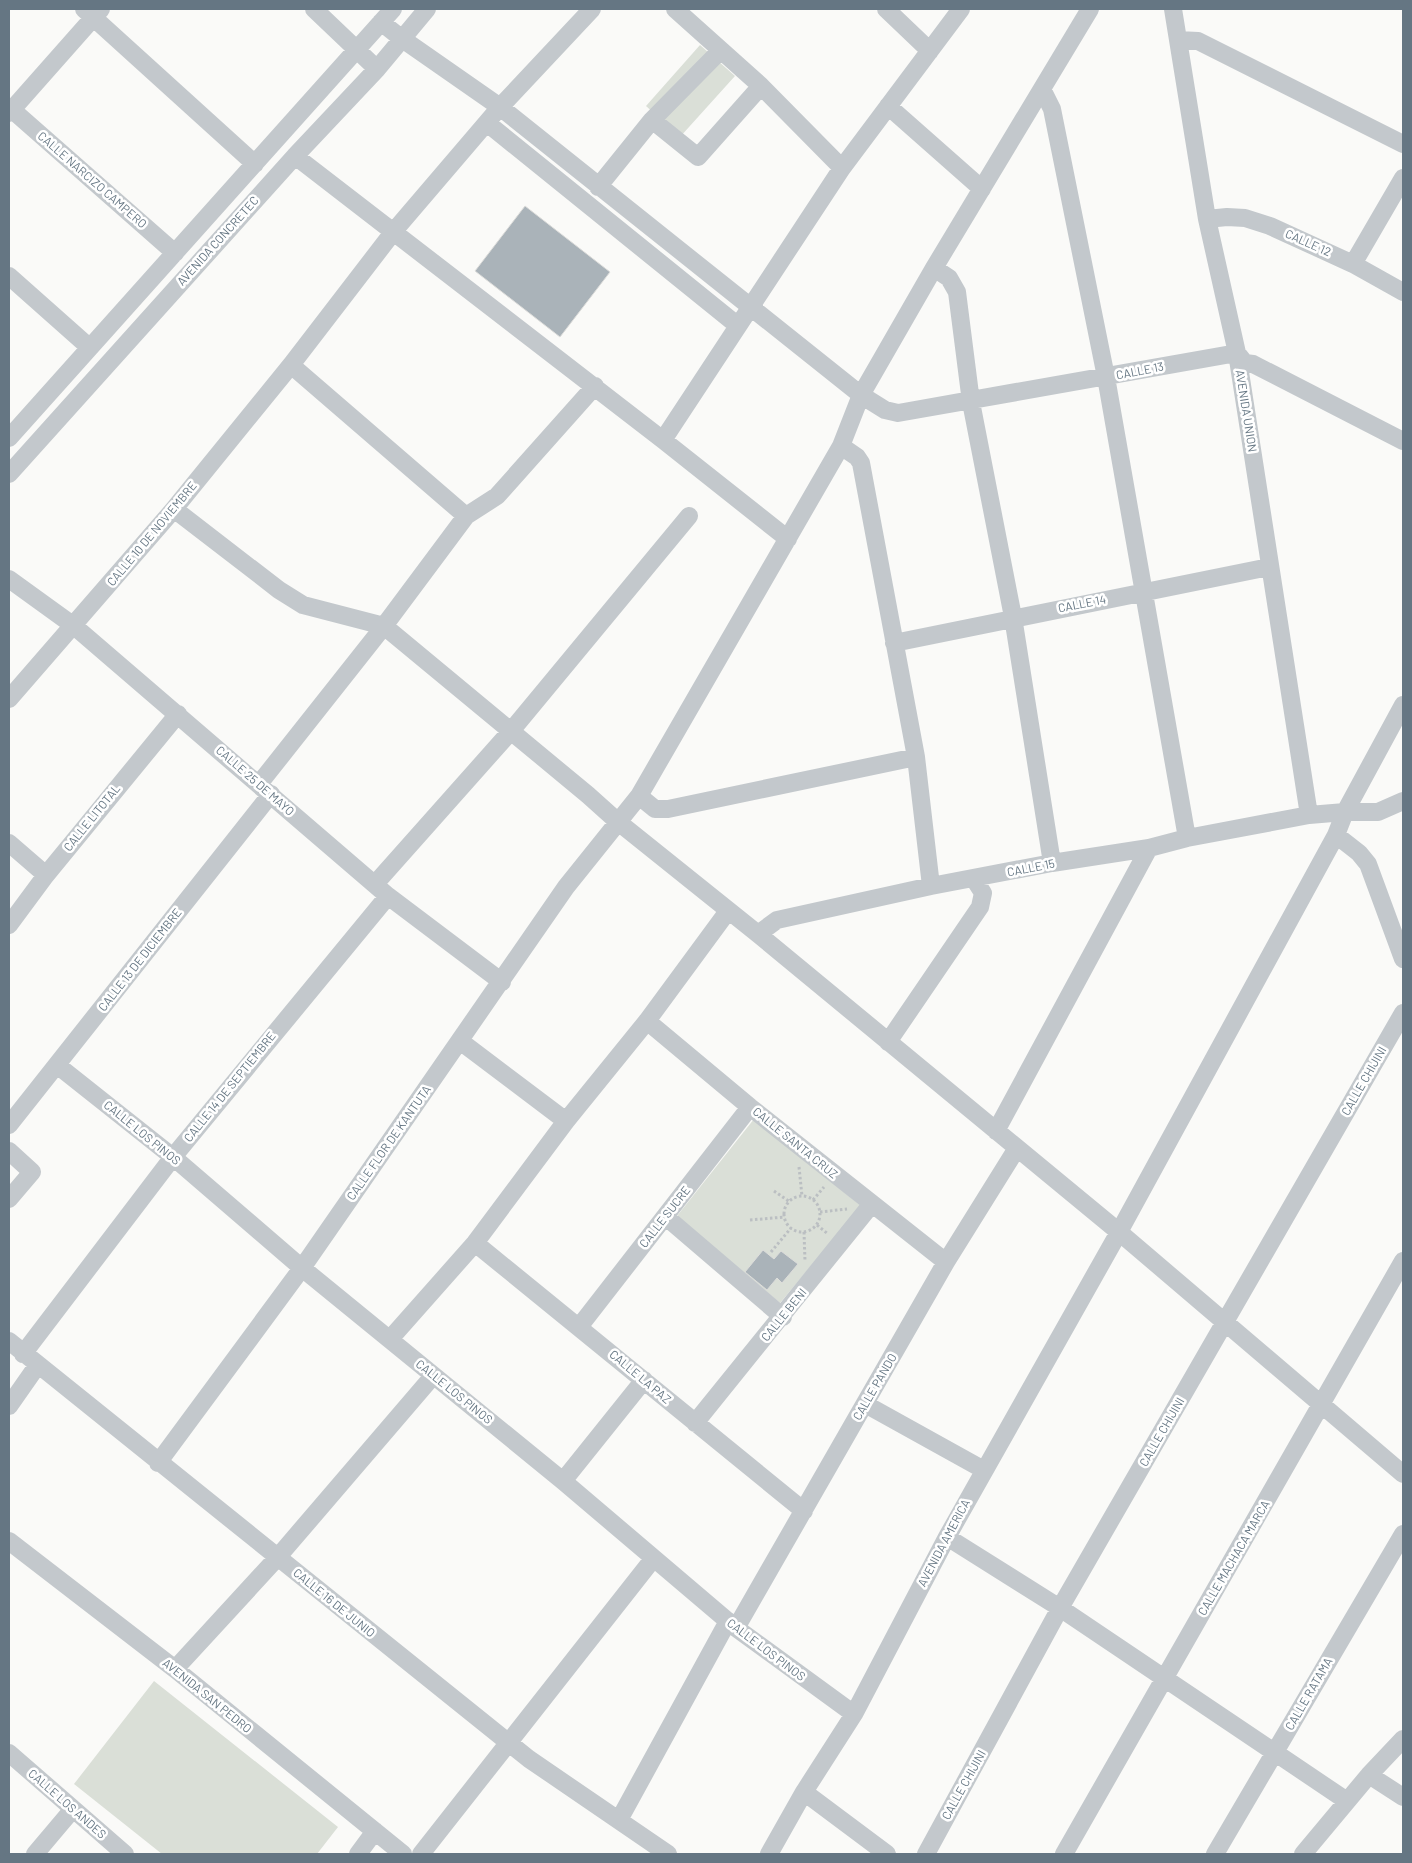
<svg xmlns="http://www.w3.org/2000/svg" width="1412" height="1863" viewBox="0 0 1412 1863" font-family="Barlow,sans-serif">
<rect width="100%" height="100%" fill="#fafaf8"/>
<path fill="#dadfd7" d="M 700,45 L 735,76 L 680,137 L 646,106 Z
M 754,1119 L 861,1206 L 780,1303 L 677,1216 Z
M 154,1681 L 338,1827 L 317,1854 L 162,1854 L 74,1784 Z"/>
<path fill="#aab3b9" stroke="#dcdcda" d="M 525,206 L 610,272 L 560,337 L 475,271 Z
M 763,1250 L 774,1259 L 781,1251 L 798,1264 L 782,1283 L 777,1278 L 767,1290 L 745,1272 Z"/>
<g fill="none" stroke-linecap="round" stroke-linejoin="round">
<path stroke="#bbbfc2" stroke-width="3" stroke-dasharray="2.5 2.5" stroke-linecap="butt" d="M 799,1167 L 802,1196
M 774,1191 L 790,1202
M784 1214a18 18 0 1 1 36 0a18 18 0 1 1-36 0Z
M 813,1200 L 824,1187
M 820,1212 L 847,1209
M 750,1220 L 785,1217
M 817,1225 L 828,1234
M 804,1232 L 805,1261
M 771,1252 L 791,1228"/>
<path stroke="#c3c8cc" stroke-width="18" d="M 84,9 L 255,164
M 314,9 L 377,69
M 675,9 L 761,86 L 842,168
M 886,9 L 930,51
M 1173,9 L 1207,219 L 1237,353 L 1309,815
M 381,22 L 401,38 L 500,107 L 861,395 L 885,410 L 898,413 L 1237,353 L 1245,363 L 1253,364 L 1403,441
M 1178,40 L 1198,41 L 1403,144
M 1042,89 L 1052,109 L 1106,377 L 1187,838
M 888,106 L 982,189
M 9,107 L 175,253
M 9,113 L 101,9
M 652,120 L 698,157 L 761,86
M 487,123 L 737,325
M 295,156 L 663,440 L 788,539
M 598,187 L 652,120 L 720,51
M 1207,219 L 1227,217 L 1245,218 L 1270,226 L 1353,264 L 1403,292
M 1353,264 L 1403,178
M 934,268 L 949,278 L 957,292 L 971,402 L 1013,617 L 1052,863
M 9,276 L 89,347
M 291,365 L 466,516
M 9,438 L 393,9
M 663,440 L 842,168 L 961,9
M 841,446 L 857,457 L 861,463 L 916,757 L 931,886
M 9,474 L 295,156 L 377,69 L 427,9
M 174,509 L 279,590 L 303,605 L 384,626 L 588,795 L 617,821 L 758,934 L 1119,1232 L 1403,1474
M 9,579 L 74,626 L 388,896 L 502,982
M 894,643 L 1269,567
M 9,699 L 174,509 L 291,365 L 394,231 L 500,107 L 592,9
M 1403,705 L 1345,812 L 1378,812 L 1403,801
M 259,784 L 384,626 L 466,516 L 497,496 L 595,386
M 639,796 L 655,809 L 668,809 L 916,757
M 1336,835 L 1359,853 L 1368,864 L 1403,959
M 9,843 L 46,875
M 375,884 L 511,731 L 689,516
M 9,925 L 46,875 L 178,714
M 758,934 L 777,920 L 931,886 L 1052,863 L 1149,848 L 1187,838 L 1309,815 L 1345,812 L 1336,835 L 1119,1232 L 947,1537 L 854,1714 L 804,1792 L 769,1854
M 647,1021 L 750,1107 L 946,1262
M 460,1041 L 566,1121
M 888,1042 L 980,907 L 983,893 L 974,879
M 57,1065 L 173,1157 L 302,1268 L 563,1481 L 736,1628 L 854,1714
M 9,1125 L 271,794
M 996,1131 L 1149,848
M 9,1151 L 32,1172 L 9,1199
M 666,1217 L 783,1317
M 475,1243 L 804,1511
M 579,1327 L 750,1107
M 390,1339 L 475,1243 L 566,1121 L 647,1021 L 728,911
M 9,1341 L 529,1759 L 668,1854
M 23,1354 L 173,1157 L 388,896
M 865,1404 L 984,1470
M 9,1406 L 37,1366
M 695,1423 L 871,1205
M 158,1463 L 302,1268 L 566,887 L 639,796 L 841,446 L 861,395 L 934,268 L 1090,9
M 563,1481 L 644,1380
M 947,1537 L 1060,1608 L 1347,1801
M 9,1541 L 175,1669 L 403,1854
M 736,1628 L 946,1262 L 1017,1148
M 175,1669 L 277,1558 L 433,1376
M 9,1753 L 125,1854
M 1369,1775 L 1403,1797
M 804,1792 L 887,1854
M 619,1820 L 728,1621
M 35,1854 L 73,1809
M 358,1854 L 375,1831
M 421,1854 L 653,1559
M 926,1854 L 1060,1608 L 1403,1013
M 1064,1854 L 1403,1261
M 1215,1854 L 1403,1534
M 1303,1854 L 1369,1775 L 1403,1739"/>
</g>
<g text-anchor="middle" stroke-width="5" stroke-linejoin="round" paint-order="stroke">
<g font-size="12" fill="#657683" stroke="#fff">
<text transform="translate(92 180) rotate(41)" y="4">CALLE NARCIZO CAMPERO</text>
<text transform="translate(218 241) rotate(-48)" y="4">AVENIDA CONCRETEC</text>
<text transform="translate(1308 243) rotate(24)" y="4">CALLE 12</text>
<text transform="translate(1140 371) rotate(-11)" y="4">CALLE 13</text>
<text transform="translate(1246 411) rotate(81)" y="4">AVENIDA UNION</text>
<text transform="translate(152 534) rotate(-50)" y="4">CALLE 10 DE NOVIEMBRE</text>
<text transform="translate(1082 604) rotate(-11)" y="4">CALLE 14</text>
<text transform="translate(255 781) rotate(41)" y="4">CALLE 25 DE MAYO</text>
<text transform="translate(92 818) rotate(-51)" y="4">CALLE LITOTAL</text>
<text transform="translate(1031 868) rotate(-11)" y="4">CALLE 15</text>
<text transform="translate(140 960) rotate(-52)" y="4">CALLE 13 DE DICIEMBRE</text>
<text transform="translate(1364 1081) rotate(-60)" y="4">CALLE CHIJINI</text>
<text transform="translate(230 1087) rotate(-51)" y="4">CALLE 14 DE SEPTIEMBRE</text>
<text transform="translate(142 1133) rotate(39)" y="4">CALLE LOS PINOS</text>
<text transform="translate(389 1143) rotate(-55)" y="4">CALLE FLOR DE KANTUTA</text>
<text transform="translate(795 1143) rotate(39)" y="4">CALLE SANTA CRUZ</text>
<text transform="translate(665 1217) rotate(-52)" y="4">CALLE SUCRE</text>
<text transform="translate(784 1315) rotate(-51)" y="4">CALLE BENI</text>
<text transform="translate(640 1377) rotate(40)" y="4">CALLE LA PAZ</text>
<text transform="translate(875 1387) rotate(-60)" y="4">CALLE PANDO</text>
<text transform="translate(454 1392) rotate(39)" y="4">CALLE LOS PINOS</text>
<text transform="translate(1162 1432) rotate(-60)" y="4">CALLE CHIJINI</text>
<text transform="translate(944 1543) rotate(-62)" y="4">AVENIDA AMERICA</text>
<text transform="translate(1234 1558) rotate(-60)" y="4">CALLE MACHACA MARCA</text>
<text transform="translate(334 1603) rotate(39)" y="4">CALLE 16 DE JUNIO</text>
<text transform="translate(766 1650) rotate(37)" y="4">CALLE LOS PINOS</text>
<text transform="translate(1309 1694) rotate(-60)" y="4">CALLE RATAMA</text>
<text transform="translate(207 1696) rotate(39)" y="4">AVENIDA SAN PEDRO</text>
<text transform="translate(964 1785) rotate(-61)" y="4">CALLE CHIJINI</text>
<text transform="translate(67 1804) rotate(41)" y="4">CALLE LOS ANDES</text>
</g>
</g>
<rect width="1412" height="1863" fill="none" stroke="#657683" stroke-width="20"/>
</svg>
